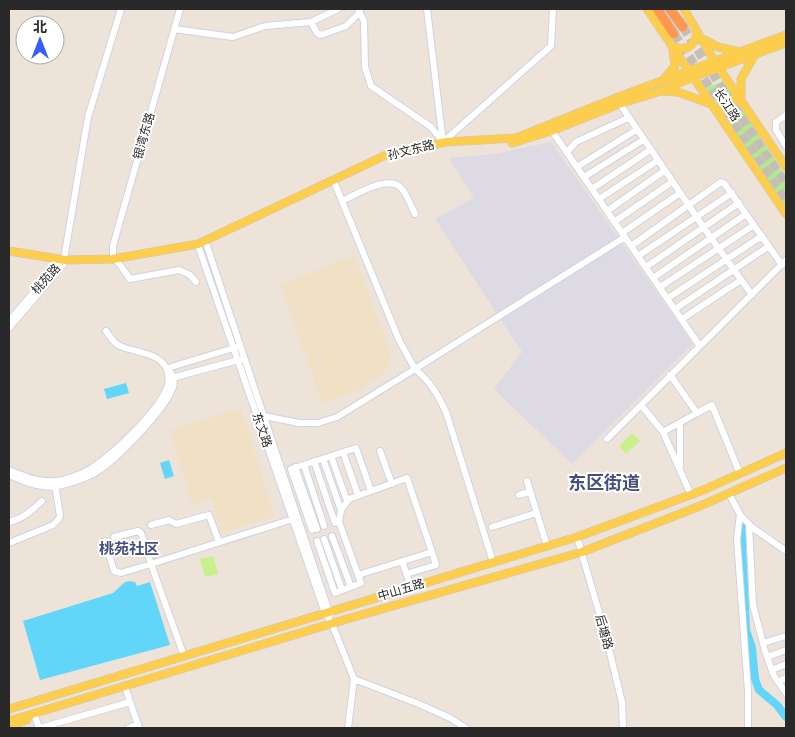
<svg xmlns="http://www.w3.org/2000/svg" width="795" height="737" viewBox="0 0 795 737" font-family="'Archivo Narrow','Noto Sans SC',sans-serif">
<rect width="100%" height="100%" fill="#ede3d9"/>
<path fill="#dddae4" d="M 551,142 L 693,344 L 572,464 L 494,389 L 522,352 L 435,219 L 474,198 L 449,158 L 494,154 Z"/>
<path fill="#f0e1c6" d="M 354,255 L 390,350 L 391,357 L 385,372 L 377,378 L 359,390 L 322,404 L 280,284 Z
M 241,408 L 275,517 L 222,533 L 211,499 L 192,505 L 169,430 Z"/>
<path fill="#b1e990" d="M 723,81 L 734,98 L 719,106 L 706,88 Z
M 731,105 L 740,106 L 786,177 L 786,205 L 771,187 L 726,118 L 725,110 Z"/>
<path fill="#c9f18a" d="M 632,433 L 640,441 L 626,454 L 619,446 Z
M 213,556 L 218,574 L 205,577 L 200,559 Z"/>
<path fill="#61d6f9" d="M 126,383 L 129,393 L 107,399 L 104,389 Z
M 169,460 L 174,476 L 165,479 L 160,463 Z
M 130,581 L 135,582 L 137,586 L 150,582 L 170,645 L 40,680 L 23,621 L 113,593 L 125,582 Z"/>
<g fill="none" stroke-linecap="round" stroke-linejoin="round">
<path stroke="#61d6f9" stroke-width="8" d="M 744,525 L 742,543 L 746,630 L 752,648 L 755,679 L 759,690 L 777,705 L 786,717"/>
<path stroke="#c6beb6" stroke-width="9" stroke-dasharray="9 4.5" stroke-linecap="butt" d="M 683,27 L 734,107 L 786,184
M 674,34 L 725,111 L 786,201"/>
<g stroke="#ced3e3" stroke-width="8">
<path id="minor" d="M 180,9 L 113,246 L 113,259 L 118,262 L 130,279 L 179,270 L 190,275 L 196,282
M 358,9 L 364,21 L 365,67 L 371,86 L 431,127 L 443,142 L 551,46 L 553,9
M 427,9 L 443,143
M 311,22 L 317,33 L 321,35 L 346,26 L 360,12
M 174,29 L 233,37 L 265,26 L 311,22 L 338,9
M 618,101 L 704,228 L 752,295
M 786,115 L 776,122 L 776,130 L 786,146
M 550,128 L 699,345
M 567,152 L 576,142 L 628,118
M 577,167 L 636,130
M 584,177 L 643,140
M 335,184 L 399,340 L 415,369 L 625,237
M 592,189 L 650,150
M 599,199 L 657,161
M 342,201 C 355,195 388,175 400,187 C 407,193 411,206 415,214
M 607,211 L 664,171
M 614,222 L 672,182
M 622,233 L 680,193
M 207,246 L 330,615
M 631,246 L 721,182 L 724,183 L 782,265
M 199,248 L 325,613 L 332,624 L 354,679 L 419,704 L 450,718 L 466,728
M 638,256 L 732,193
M 646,267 L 739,203
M 653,278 L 746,214
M 660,287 L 754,225
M 668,298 L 762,236
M 675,309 L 769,246
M 682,319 L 741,280
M 9,321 L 58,264 L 65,260
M 9,328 L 63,265 L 88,117 L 121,9
M 168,371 L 171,367 L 237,347
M 172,378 L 242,359
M 641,405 L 663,432 L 691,495
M 697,413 L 712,405 L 740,474
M 264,416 L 299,423 L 318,423 L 337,417 L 415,369 C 431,382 439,396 447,415 L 493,562
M 680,423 L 680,466
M 663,432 L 697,413 L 670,375
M 607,439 L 786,260
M 380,451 L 392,484
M 343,452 L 358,495
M 331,456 L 347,501
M 323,459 L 341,510
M 314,461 L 335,523
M 304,465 L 324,526
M 295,467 L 317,529
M 9,470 C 24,476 39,483 56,481 C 67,480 82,474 92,468 C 114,453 160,411 168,385 C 169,380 169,375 167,370 C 160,351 132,353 118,345 C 113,342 109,335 106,331
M 9,475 C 23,481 41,489 57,486 C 68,484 83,479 93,474 C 114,463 165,410 173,387 C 175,380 173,375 169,370
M 527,481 L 547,546
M 729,494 L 741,516 L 753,528 L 786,551
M 519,495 L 530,492
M 740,514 L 737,539 L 748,691 L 748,728
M 9,522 C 23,519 31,511 42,501
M 151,525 L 169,520 L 176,524 L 209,515 L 219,542
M 749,525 L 753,605 L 765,651 L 774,676 L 786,693
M 492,527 L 536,513
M 312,530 L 291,469 L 356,448 L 371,491
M 332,536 L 351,587
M 114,537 L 138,531 L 141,533 L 151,564 L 293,519
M 577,537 L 605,633 L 622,702 L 623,728
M 324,539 L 342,590
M 105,541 L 114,571 L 121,573 L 151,564 L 184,656
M 317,541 L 335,593 L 361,583 L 339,522 L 341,510 L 349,499 L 407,478 L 432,552 L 358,575
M 9,543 L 53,525 L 58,520 L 60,516 L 55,484
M 402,561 L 411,587
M 406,574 L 436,565 L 432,552
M 763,643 L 786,636
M 767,657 L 786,650
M 772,670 L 786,664
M 778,682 L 786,678
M 125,687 L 139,728
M 34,713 L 39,728
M 40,728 L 130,702
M 129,728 L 138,724
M 348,728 L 354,679"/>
</g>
<g stroke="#c7c7c7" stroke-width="9">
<path id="major" d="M 647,9 L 786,214
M 684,9 L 715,62 L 786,167
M 701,38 L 718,47 L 740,52
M 671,45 C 686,52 694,48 697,32
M 664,79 L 675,66 L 673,50
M 663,91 L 678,92 L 711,104
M 741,97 L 741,79 L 754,56
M 721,118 C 717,101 728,95 743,103
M 512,143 L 551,131 L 619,104 L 661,91 L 693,77 L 786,43
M 9,251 L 65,260 L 113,259 L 198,244 L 386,155 L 446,142 L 516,138 L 621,96 L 786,35
M 9,709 L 577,537 L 701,491 L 786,453
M 9,721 L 340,621 L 582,552 L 700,506 L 786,468
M 9,726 L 27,720"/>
</g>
<g stroke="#c7c7c7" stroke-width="11">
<path id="highway" d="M 657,9 L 674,34
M 670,9 L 683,27"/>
</g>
<use href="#minor" stroke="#fff" stroke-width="6"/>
<use href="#major" stroke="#fdce4e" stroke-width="8"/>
<use href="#highway" stroke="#ff9751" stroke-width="9"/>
</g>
<g text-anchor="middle" stroke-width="4" stroke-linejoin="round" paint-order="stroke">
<g font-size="12" fill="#292929" stroke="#fff">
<text transform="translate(727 105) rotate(57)" y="4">长江路</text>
<text transform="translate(144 136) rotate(-74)" y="4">银湾东路</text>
<text transform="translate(411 150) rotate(-14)" y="4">孙文东路</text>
<text transform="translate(46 279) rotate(-48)" y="4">桃苑路</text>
<text transform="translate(262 430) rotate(71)" y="4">东文路</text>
<text transform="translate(401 590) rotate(-17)" y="4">中山五路</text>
<text transform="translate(604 632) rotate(75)" y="4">后塘路</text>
</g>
<g font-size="15" font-weight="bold" fill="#45517d" stroke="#fff">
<text x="129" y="554">桃苑社区</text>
</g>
<g font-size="18" font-weight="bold" fill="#45517d" stroke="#fff">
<text x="604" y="489">东区街道</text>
</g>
</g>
<rect width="795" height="737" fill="none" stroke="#292929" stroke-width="20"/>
<g transform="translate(40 40)"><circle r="24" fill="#ffffff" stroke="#a9a9a9"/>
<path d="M0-4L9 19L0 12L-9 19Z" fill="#3360ff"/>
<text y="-8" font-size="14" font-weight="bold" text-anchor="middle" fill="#292929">北</text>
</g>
</svg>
